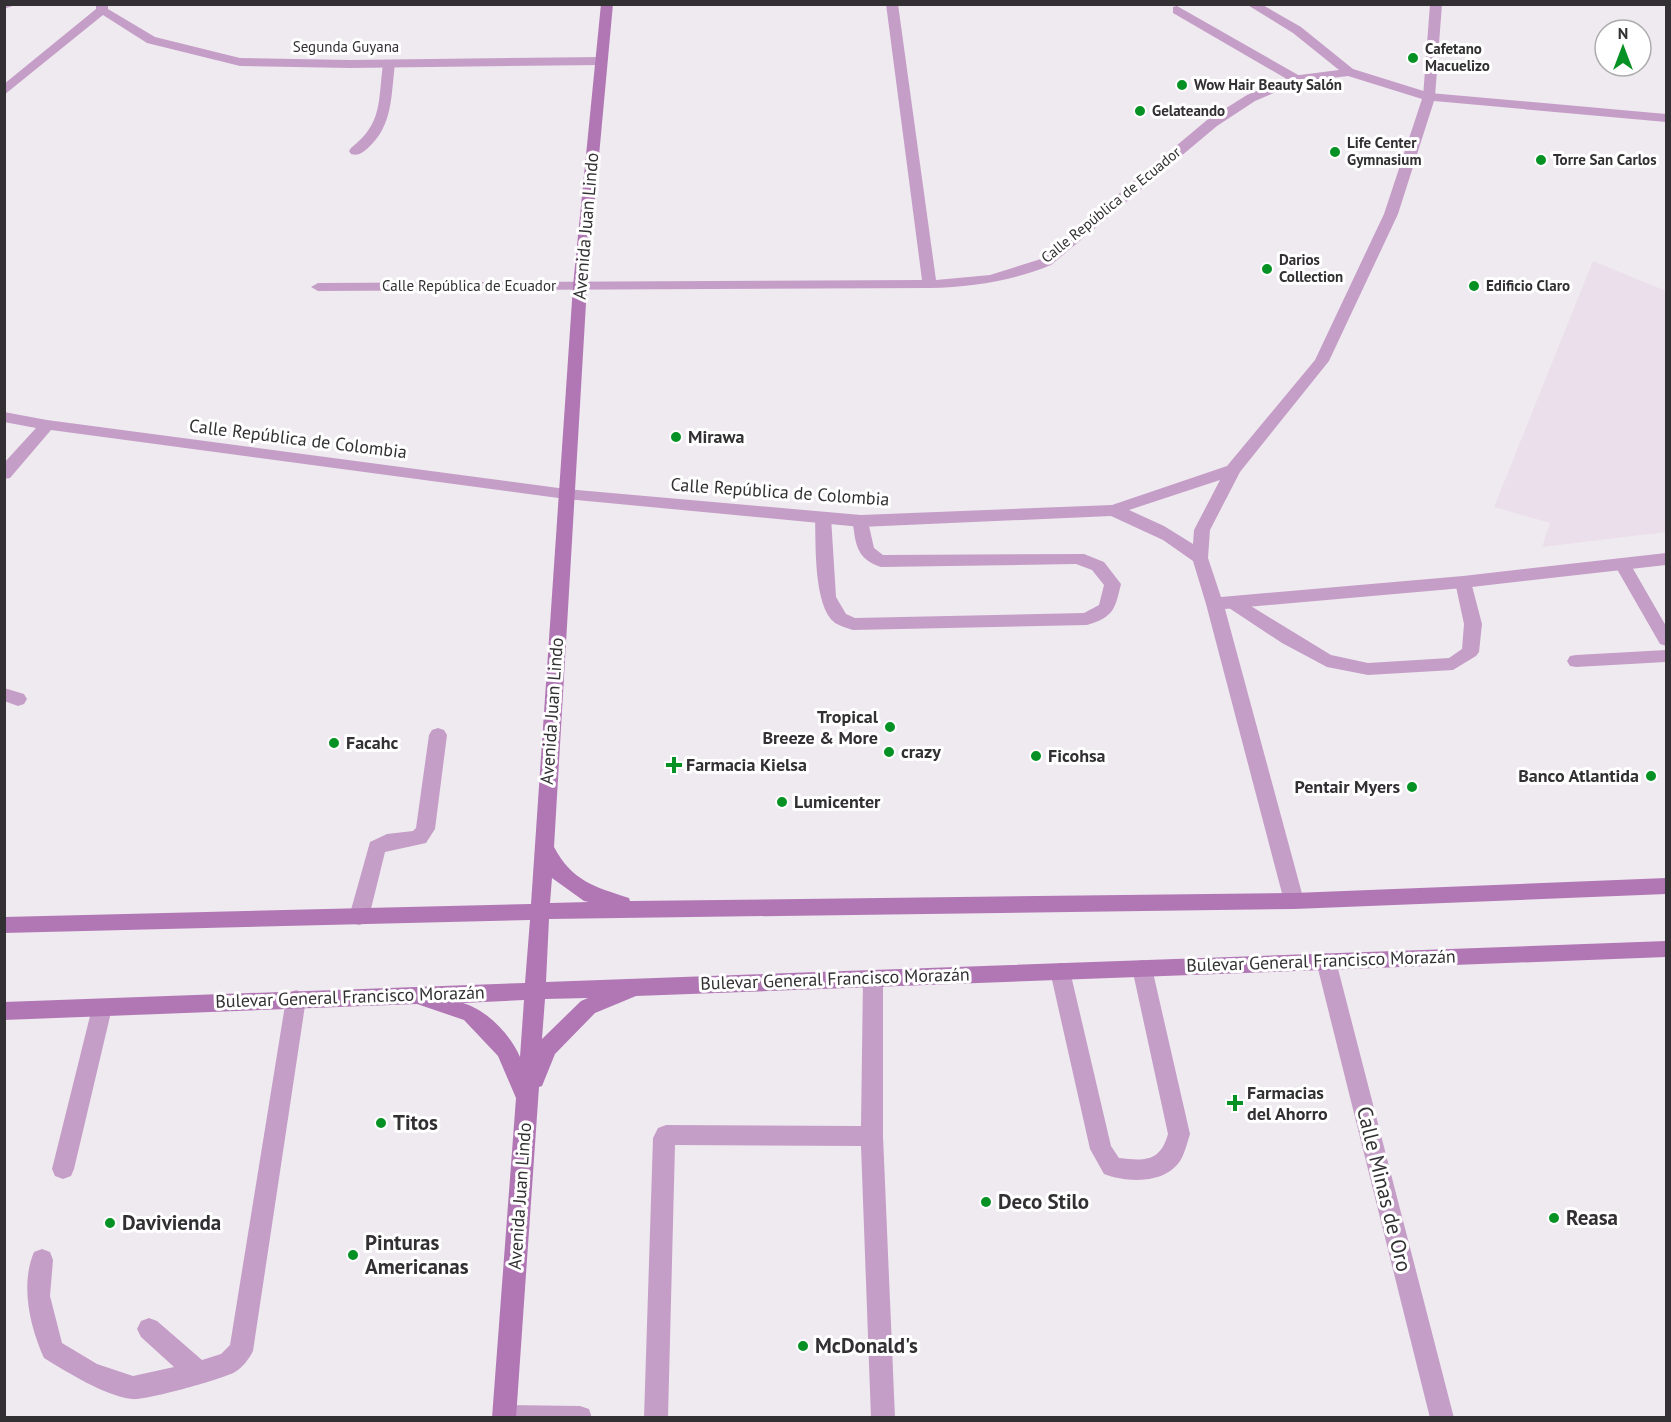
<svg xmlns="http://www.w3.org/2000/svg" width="1671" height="1422" viewBox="0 0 1671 1422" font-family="'PT Sans',sans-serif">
<rect width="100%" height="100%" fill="#efeaf0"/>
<path fill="#ebdfeb" d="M 1593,261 L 1666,291 L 1666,532 L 1542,547 L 1550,523 L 1494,507 Z"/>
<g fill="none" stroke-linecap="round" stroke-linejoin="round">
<path fill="#c59ec8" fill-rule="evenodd" d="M 1430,4 L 1442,4 L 1435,97 L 1429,101 L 1423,97 Z
M 1177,6 L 1300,76 L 1302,79 L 1300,82 L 1292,82 L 1173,13 L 1173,7 Z
M 389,60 L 395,64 C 391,95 393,126 368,148 C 362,153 359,156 351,154 L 349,151 L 351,148 C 383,123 378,101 383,64 Z
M 823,512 L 829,513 L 831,517 L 836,597 L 846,614 L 855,618 L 1084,613 L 1099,605 L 1104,585 L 1092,570 L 1076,564 L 881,567 C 862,561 856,550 854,531 C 853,525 852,522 855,517 L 867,517 L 874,548 L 883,555 L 1084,554 L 1104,562 L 1121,584 C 1115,609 1114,617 1087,625 L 853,630 C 847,628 840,626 835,623 C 813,606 816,543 815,517 L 817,513 Z
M 1622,558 L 1628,560 L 1666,626 L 1666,646 L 1660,644 L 1614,564 L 1616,560 Z
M 1463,576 L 1469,578 L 1471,582 L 1482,624 L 1479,652 L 1476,656 L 1453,670 L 1368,675 L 1327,667 L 1282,643 L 1229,608 L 1226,604 L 1229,600 L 1241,600 L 1331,655 L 1368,663 L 1449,658 L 1462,649 L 1464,624 L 1455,582 L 1457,578 Z
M 1666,650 L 1666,662 L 1576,667 L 1570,666 L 1567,661 L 1570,656 L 1576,655 Z
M 4,688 L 24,694 L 27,699 L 24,704 L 18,706 L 4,701 Z
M 438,728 L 444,730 L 447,735 L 435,829 L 426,843 L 385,852 L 369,917 L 366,923 L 359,925 L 352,923 L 349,917 L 370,842 L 387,834 L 413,831 L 416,828 L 429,735 L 432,730 Z
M 1142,960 L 1149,962 L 1152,968 L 1190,1134 C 1187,1143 1185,1153 1180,1161 C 1165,1184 1127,1183 1104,1174 L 1090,1149 L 1050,971 L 1053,965 L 1060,963 L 1067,965 L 1070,971 L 1111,1146 L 1119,1158 C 1145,1161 1160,1162 1168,1134 L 1132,968 L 1135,962 Z
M 873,969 L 880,972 L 883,978 L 883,1136 L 895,1418 L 871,1418 L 861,1146 L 675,1145 L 668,1418 L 644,1418 L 653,1138 L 658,1128 L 666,1125 L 861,1126 L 863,978 L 866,972 Z
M 296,990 L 303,993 L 306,999 L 253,1351 C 249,1359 243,1367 235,1372 C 223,1379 144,1401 132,1399 C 105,1396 67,1372 44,1358 C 30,1327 20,1285 34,1252 L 42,1249 L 50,1252 L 53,1260 L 50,1296 L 62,1343 L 97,1364 L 133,1376 L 174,1367 L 141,1337 L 137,1329 L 141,1321 L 149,1318 L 157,1321 L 202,1360 L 221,1354 L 230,1345 L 286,999 L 289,993 Z
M 102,999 L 109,1002 L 112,1008 L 74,1169 L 71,1176 L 63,1179 L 55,1176 L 52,1169 L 92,1008 L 95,1002 Z
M 504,1405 L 580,1406 L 589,1409 L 592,1418 L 492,1418 L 495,1408 Z"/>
<path fill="#c59ec8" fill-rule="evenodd" d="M 4,4 L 18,4 L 4,9 Z
M 96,4 L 108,4 L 108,9 L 155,37 L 240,58 L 350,60 L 601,57 L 607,61 L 601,65 L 350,68 L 240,66 L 147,43 L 103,15 L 4,95 L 4,84 L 96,9 Z
M 886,4 L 898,4 L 936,280 L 990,275 L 1041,259 L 1207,120 L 1247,95 L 1292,76 L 1339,70 L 1293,33 L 1246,4 L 1261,4 L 1301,27 L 1353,69 L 1430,93 L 1666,114 L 1666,122 L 1434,101 L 1398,214 L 1329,361 L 1240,472 L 1210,530 L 1208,558 L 1221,597 L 1463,576 L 1666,553 L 1666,565 L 1463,588 L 1225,609 L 1304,901 L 1301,907 L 1294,909 L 1287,907 L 1284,901 L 1206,604 L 1193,561 L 1163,540 L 1111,516 L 861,527 L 566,499 L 51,430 L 10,478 L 4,479 L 4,463 L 36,428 L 4,422 L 4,412 L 47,420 L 566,489 L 861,515 L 1112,505 L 1227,466 L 1315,360 L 1384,214 L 1422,99 L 1348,76 L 1299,82 L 1255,101 L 1217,126 L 1051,265 C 1012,281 972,287 930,288 L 318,291 L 311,287 L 318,283 L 922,280 ZM 1220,480 L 1194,530 L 1193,544 L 1164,526 L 1129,510 Z
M 1326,953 L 1333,955 L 1336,961 L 1454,1418 L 1430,1418 L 1316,961 L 1319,955 Z"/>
<path fill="#b177b5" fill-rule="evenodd" d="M 601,4 L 613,4 L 587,286 L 554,847 C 572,881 595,887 629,898 L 630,901 L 1294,893 L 1666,878 L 1666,894 L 1294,909 L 549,919 L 546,982 L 1666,941 L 1666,957 L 636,996 L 595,1013 L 555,1054 L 542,1086 L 539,1087 L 516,1418 L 492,1418 L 516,1098 L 498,1056 L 464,1020 L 417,1004 L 4,1020 L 4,1002 L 525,983 L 530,920 L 4,933 L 4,917 L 531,904 L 573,286 ZM 552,878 L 584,901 L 589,902 L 550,903 ZM 588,998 L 581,1001 L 542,1039 L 545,999 ZM 524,1000 L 520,1057 C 510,1034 487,1010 463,1003 Z"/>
</g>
<g fill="#059123" stroke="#fff" stroke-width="2">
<circle cx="1413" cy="58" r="6"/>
<circle cx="1182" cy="85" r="6"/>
<circle cx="1140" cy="111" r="6"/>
<circle cx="1335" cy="152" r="6"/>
<circle cx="1541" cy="160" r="6"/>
<circle cx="1267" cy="269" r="6"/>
<circle cx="1474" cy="286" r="6"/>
<circle cx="676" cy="437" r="6"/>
<circle cx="890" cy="727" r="6"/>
<circle cx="334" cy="743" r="6"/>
<circle cx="889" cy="752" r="6"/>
<circle cx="1036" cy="756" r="6"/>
<path d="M671 756h6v6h6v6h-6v6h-6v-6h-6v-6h6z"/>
<circle cx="1651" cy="776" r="6"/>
<circle cx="1412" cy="787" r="6"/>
<circle cx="782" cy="802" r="6"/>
<path d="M1232 1094h6v6h6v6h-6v6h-6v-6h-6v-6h6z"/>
<circle cx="381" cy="1123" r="6"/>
<circle cx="986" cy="1202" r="6"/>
<circle cx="1554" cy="1218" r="6"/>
<circle cx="110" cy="1223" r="6"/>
<circle cx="353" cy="1255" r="6"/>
<circle cx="803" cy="1346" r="6"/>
</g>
<g text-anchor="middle" stroke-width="6" stroke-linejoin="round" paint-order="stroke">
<g font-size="15" fill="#323032" stroke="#fff">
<text x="346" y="52">Segunda Guyana</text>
<text transform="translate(1111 205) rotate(-39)" y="5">Calle República de Ecuador</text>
<text x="469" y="291">Calle República de Ecuador</text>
</g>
<g font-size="15" font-weight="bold" fill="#323032" stroke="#fff" text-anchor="start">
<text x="1425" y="54">Cafetano<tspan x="1425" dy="17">Macuelizo</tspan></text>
<text x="1194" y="90">Wow Hair Beauty Salón</text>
<text x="1152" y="116">Gelateando</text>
<text x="1347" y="148">Life Center<tspan x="1347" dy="17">Gymnasium</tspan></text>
<text x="1553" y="165">Torre San Carlos</text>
<text x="1279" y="265">Darios<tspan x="1279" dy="17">Collection</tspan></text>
<text x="1486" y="291">Edificio Claro</text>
</g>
<g font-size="18" fill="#323032" stroke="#fff">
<text transform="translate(586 226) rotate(-85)" y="6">Avenida Juan Lindo</text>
<text transform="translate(298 439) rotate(7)" y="6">Calle República de Colombia</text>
<text transform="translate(780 492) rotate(4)" y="6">Calle República de Colombia</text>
<text transform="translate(552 711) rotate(-86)" y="6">Avenida Juan Lindo</text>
<text transform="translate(1321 961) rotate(-2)" y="6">Bulevar General Francisco Morazán</text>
<text transform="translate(835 979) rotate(-2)" y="6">Bulevar General Francisco Morazán</text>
<text transform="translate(350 997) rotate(-2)" y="6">Bulevar General Francisco Morazán</text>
<text transform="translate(520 1196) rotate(-86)" y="6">Avenida Juan Lindo</text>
</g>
<g font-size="18" font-weight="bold" fill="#323032" stroke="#fff" text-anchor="start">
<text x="688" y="443">Mirawa</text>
<text x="878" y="723" text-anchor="end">Tropical<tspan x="878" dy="21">Breeze &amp; More</tspan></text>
<text x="346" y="749">Facahc</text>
<text x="901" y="758">crazy</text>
<text x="1048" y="762">Ficohsa</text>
<text x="686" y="771">Farmacia Kielsa</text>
<text x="1639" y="782" text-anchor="end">Banco Atlantida</text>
<text x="1400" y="793" text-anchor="end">Pentair Myers</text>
<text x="794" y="808">Lumicenter</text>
<text x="1247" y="1099">Farmacias<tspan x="1247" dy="21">del Ahorro</tspan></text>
</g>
<g font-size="21" font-weight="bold" fill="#323032" stroke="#fff" text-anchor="start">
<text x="393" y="1130">Titos</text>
<text x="998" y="1209">Deco Stilo</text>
<text x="1566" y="1225">Reasa</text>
<text x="122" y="1230">Davivienda</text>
<text x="365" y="1250">Pinturas<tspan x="365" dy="24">Americanas</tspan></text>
<text x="815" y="1353">McDonald's</text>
</g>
<g font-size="21" fill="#323032" stroke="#fff">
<text transform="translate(1384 1189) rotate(76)" y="7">Calle Minas de Oro</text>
</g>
</g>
<rect width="1671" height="1422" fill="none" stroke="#323032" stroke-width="12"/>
<g transform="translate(1623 48)"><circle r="28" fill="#ffffff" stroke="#adacad" stroke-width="1.5"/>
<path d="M0-4.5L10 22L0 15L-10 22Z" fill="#059123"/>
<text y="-9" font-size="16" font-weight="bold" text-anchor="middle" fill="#323032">N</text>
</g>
</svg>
